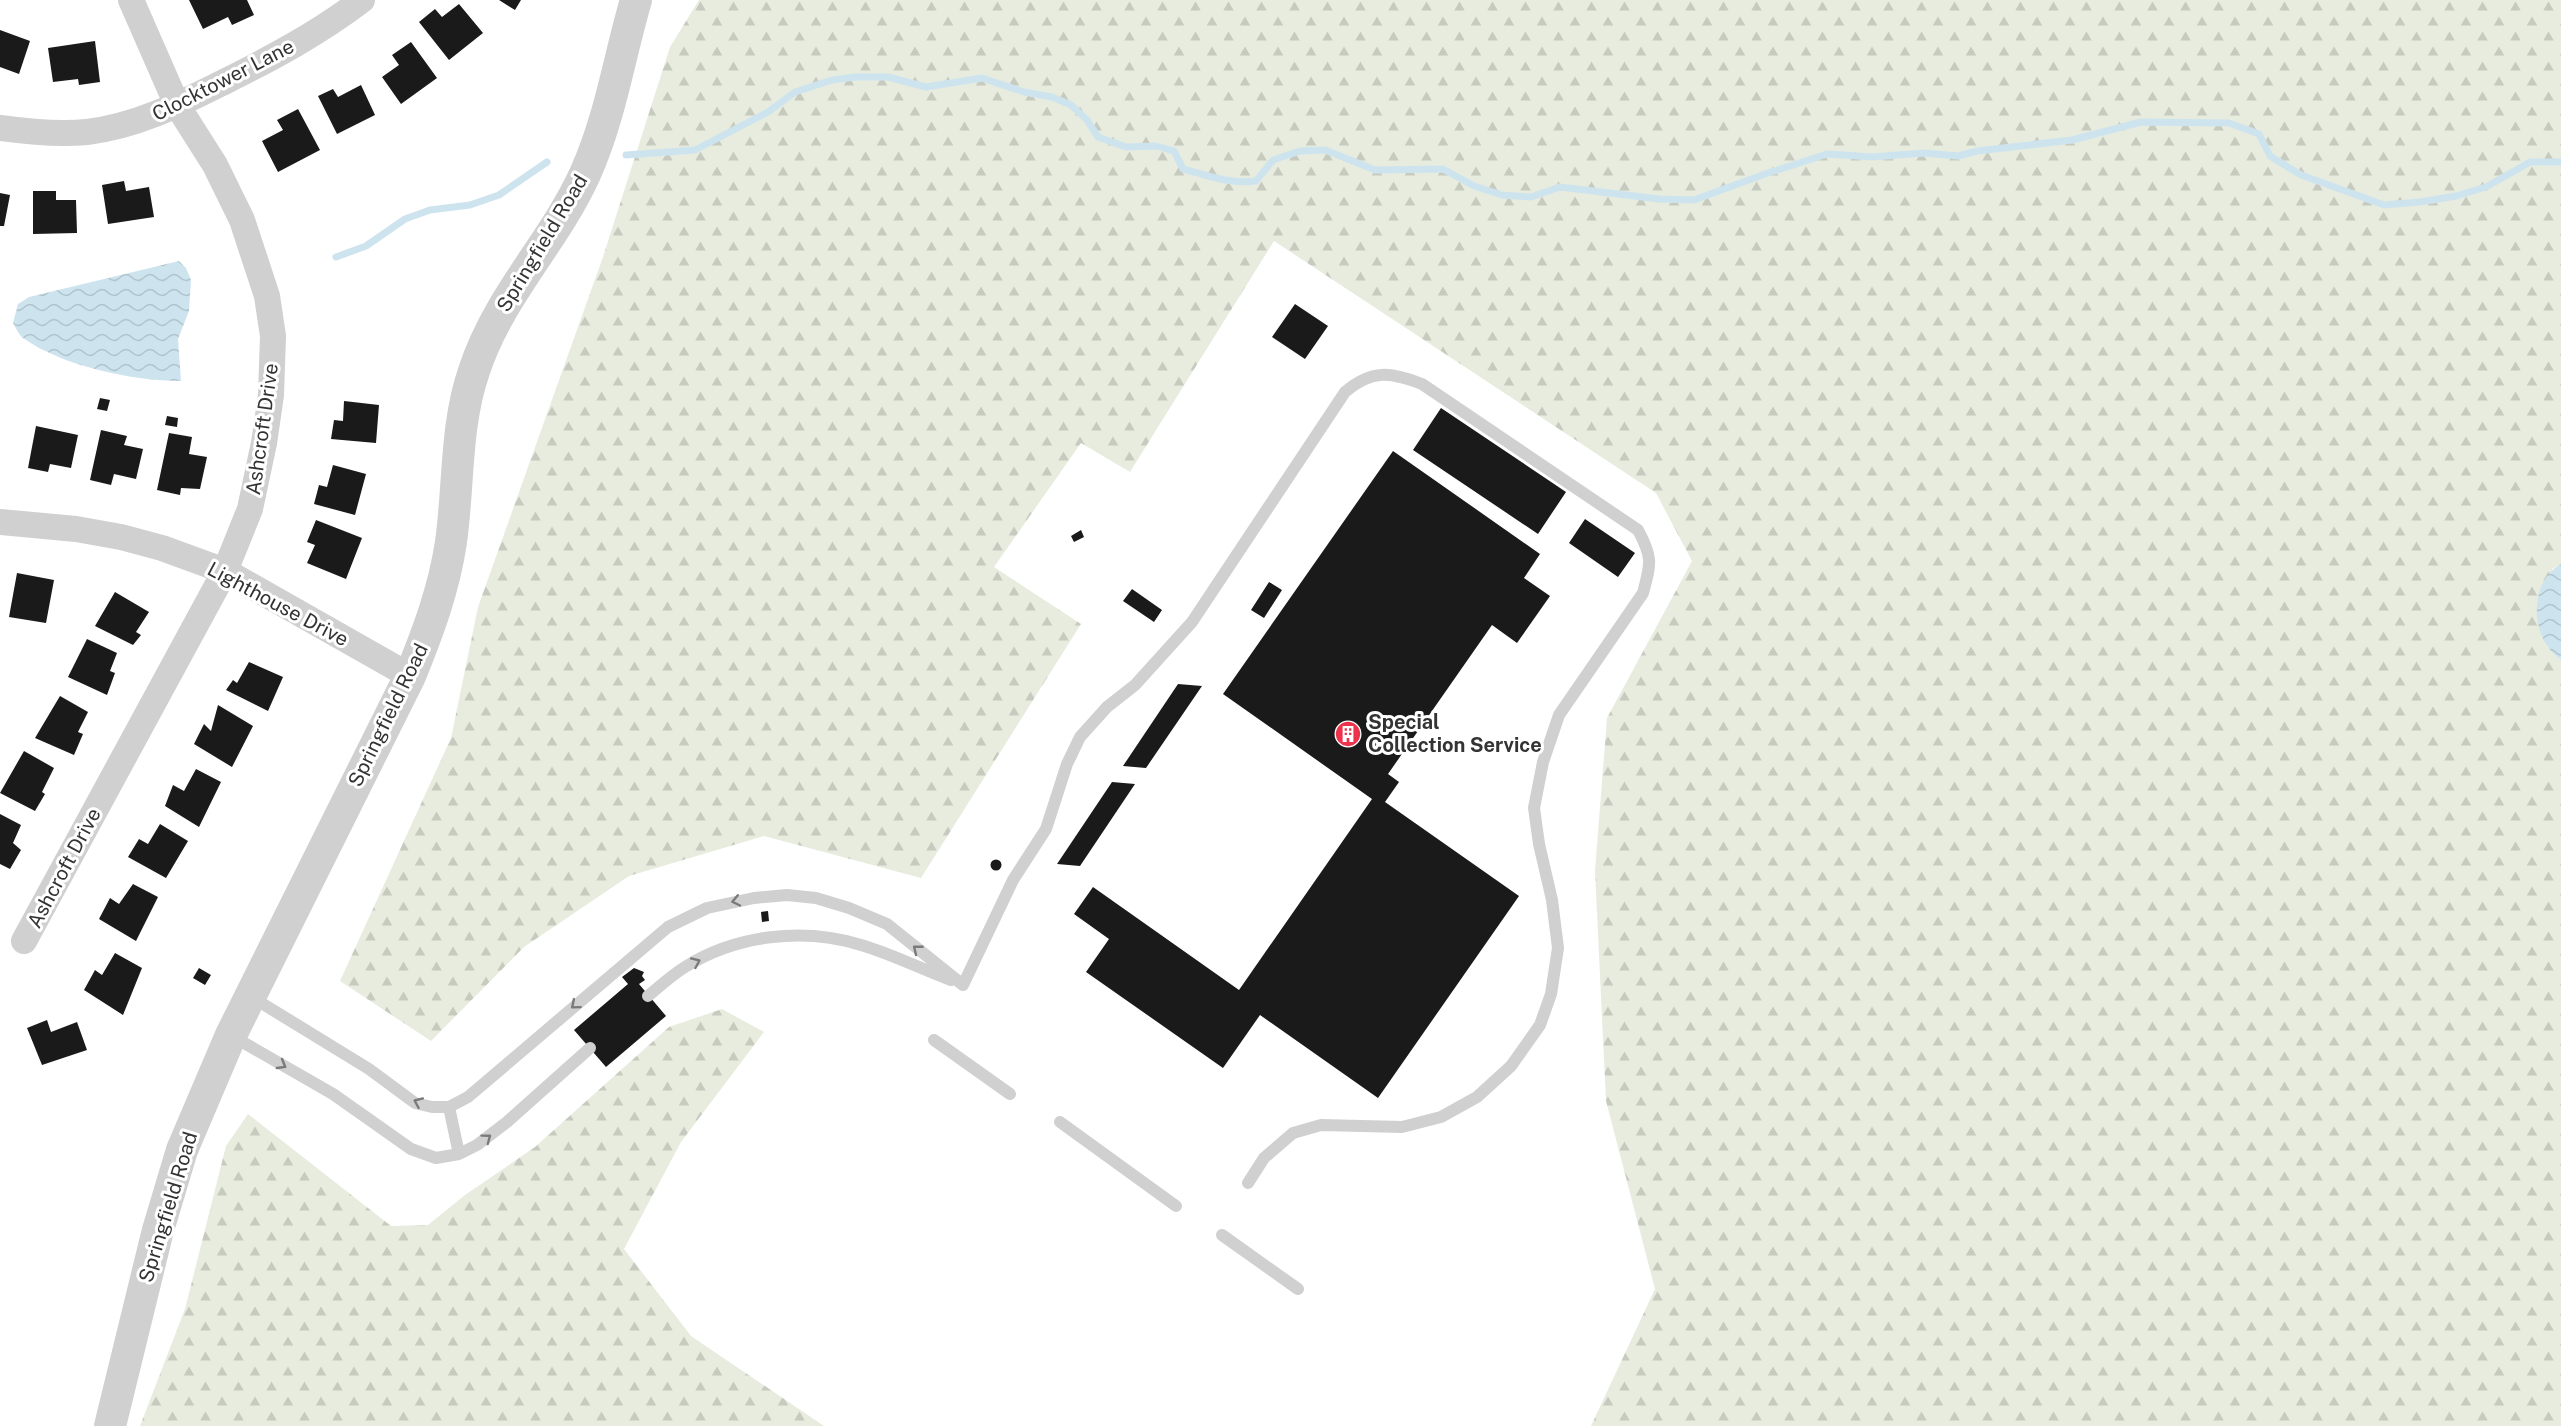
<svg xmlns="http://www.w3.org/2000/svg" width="2561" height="1426" viewBox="0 0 2561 1426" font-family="'Public Sans',sans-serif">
<defs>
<pattern id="forest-firs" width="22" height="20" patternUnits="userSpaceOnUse" patternTransform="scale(1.5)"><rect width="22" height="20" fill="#e7ecde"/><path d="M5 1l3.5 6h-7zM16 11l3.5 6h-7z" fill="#c7cbbf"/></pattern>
<pattern id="water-waves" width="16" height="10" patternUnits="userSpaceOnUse" patternTransform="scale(1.5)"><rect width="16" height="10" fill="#cde4ef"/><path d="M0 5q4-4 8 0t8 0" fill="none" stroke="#b0c4cd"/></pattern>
</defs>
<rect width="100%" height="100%" fill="#fff"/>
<path fill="url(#forest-firs)" d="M 699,0 L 2561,0 L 2561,564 L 2552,569 L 2547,646 L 2561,660 L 2561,1426 L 1591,1426 L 1655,1289 L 1606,1101 L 1595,871 L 1607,718 L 1692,561 L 1656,493 L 1274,241 L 1130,472 L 1081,443 L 994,567 L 1081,624 L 921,878 L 764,836 L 629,876 L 524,947 L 431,1041 L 340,981 L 451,738 L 478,607 L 603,257 L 670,47 Z
M 722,1009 L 764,1032 L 681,1142 L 624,1249 L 691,1336 L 824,1426 L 140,1426 L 185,1309 L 226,1146 L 248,1114 L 391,1226 L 428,1225 L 465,1195 L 535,1147 L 669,1027 Z"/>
<path fill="url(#water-waves)" d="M 179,261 L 186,268 L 191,280 L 189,311 L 178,339 L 181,381 C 133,381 62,366 23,338 C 19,335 16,328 13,323 L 18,304 L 29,297 Z
M 2561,564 L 2561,660 C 2557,656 2551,652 2548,647 C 2530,622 2533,579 2561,564 Z"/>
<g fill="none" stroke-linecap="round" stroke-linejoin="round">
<path stroke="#cde4ef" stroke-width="7" d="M 626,155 L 695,150 L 768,112 L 795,92 L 832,80 L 855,77 L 888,77 L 926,87 L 982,78 L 1024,92 L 1052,97 L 1071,105 L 1087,120 L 1098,137 L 1126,147 L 1156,146 L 1174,151 L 1183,169 C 1209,176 1229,184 1256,181 L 1273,160 L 1300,151 L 1325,150 L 1375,170 L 1443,169 L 1474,186 L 1502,195 L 1531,197 L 1560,187 L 1659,199 L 1694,200 L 1765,174 L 1827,154 L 1872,157 L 1924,153 L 1958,156 L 1977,151 L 2072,140 L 2141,122 L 2229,123 L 2259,134 L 2270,156 L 2301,175 L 2384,205 L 2420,202 L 2456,196 L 2486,187 L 2530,162 L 2561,162
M 336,257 L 366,246 L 405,219 L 430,210 L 470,205 L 499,195 L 547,162"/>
</g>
<path fill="#1a1a1a" d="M 189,0 L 247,0 L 254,15 L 232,25 L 228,17 L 203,29 Z
M 499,0 L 521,0 L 515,10 Z
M 459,4 L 483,33 L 449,60 L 419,22 L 435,9 L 442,17 Z
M 0,30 L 30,41 L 19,74 L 0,67 Z
M 95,41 L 100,82 L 79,85 L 78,79 L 53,82 L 48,48 Z
M 411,42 L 437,78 L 401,104 L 382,77 L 399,65 L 392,55 Z
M 361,85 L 375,115 L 337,134 L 318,96 L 333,89 L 338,97 Z
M 298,109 L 320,150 L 278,172 L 262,141 L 283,130 L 277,120 Z
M 124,181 L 126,191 L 149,187 L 154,217 L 108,224 L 102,185 Z
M 33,191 L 56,191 L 56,200 L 76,200 L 77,233 L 33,234 Z
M 0,193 L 10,195 L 4,226 L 0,226 Z
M 1295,304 L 1328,326 L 1305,359 L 1272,337 Z
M 100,398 L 110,400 L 107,411 L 97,409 Z
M 344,401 L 379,405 L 376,443 L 331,439 L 334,420 L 343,421 Z
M 1441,408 L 1566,492 L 1538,534 L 1413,450 Z
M 167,416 L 178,418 L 177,427 L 165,425 Z
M 36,426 L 78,435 L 71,468 L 50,464 L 48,472 L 28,468 Z
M 101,430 L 127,436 L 124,445 L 143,449 L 136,479 L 114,474 L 111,485 L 90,480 Z
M 169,433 L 192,437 L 189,454 L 207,457 L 200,489 L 181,488 L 180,495 L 157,490 Z
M 1393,451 L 1540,554 L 1524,578 L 1550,596 L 1517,643 L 1492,625 L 1388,774 L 1399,782 L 1385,802 L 1519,896 L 1378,1098 L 1260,1015 L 1223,1068 L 1086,972 L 1109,939 L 1074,914 L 1093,887 L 1239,990 L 1372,799 L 1223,694 Z
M 333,465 L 366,474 L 355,515 L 314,504 L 319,485 L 327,487 Z
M 1585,519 L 1635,553 L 1618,577 L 1569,543 Z
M 316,520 L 362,538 L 346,579 L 307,563 L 315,545 L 307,542 Z
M 1081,530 L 1084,537 L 1074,542 L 1071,536 Z
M 17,573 L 54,580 L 46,623 L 9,617 Z
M 1269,582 L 1282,590 L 1264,618 L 1251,610 Z
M 1132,589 L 1162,610 L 1154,622 L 1123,601 Z
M 115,592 L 149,612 L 136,632 L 141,635 L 133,645 L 95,626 Z
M 87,639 L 117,653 L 110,671 L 115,673 L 107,695 L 68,677 Z
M 249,662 L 283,677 L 268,711 L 226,690 L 233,680 L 237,683 Z
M 1178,684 L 1202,686 L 1146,768 L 1123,766 Z
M 60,696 L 88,712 L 78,732 L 83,734 L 74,755 L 35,738 Z
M 218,705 L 253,726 L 232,767 L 194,744 L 204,724 L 211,731 Z
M 24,751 L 54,768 L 42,792 L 45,794 L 35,811 L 0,793 Z
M 196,769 L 221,782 L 199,827 L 165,806 L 173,785 L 184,791 Z
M 1112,782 L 1135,784 L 1080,866 L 1057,864 Z
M 0,814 L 21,825 L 13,843 L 21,850 L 10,869 L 0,864 Z
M 160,824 L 188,841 L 166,878 L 128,857 L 139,839 L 148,844 Z
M990.5 865a5.5 5.5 0 1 1 11 0a5.5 5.5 0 1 1-11 0Z
M 133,884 L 158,897 L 136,941 L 99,919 L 110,898 L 119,904 Z
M 768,911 L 769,921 L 762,922 L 761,912 Z
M 115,953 L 142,968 L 123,1015 L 84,990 L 95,970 L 102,975 Z
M 199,968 L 211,975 L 205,985 L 193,978 Z
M 634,968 L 644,972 L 642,976 L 645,980 L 639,984 L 666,1016 L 606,1067 L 574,1030 L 628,984 L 622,977 Z
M 47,1020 L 51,1032 L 77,1022 L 87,1050 L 42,1065 L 27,1028 Z"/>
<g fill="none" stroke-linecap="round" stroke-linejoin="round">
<path stroke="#d0d0d0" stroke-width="12" d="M 963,985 L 1013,880 L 1046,829 L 1067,764 L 1080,737 L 1107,707 L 1135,685 L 1192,622 L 1345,392 C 1372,369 1391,372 1422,384 L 1638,530 C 1653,558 1651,563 1643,593 L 1559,715 L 1543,762 L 1534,808 L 1539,844 L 1552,900 L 1558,948 L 1551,994 L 1540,1025 L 1511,1066 L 1477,1097 L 1441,1117 L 1402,1127 L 1321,1125 L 1293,1133 L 1264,1158 L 1248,1183
M 250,996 L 369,1069 L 415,1103 L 432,1107 L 449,1107 L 468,1097 L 668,927 L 707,908 L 754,898 L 787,895 L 816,898 L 849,908 L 887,924 L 963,985
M 648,996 C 660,986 672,975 685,967 C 736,935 803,927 861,945 C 892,954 921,969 951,980
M 232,1036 L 333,1094 L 411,1149 L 436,1158 L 459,1154 L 477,1145 L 507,1122 L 590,1048
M 934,1040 L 1010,1094
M 449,1107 L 459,1154
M 1060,1122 L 1176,1206
M 1222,1235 L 1298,1289"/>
<path stroke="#d0d0d0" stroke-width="26" d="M 0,128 C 29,132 58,135 87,132 C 137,126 180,104 224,82 C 272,58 319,33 362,0
M 0,522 L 76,529 L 121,537 L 162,548 L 225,571 L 410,676
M 24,941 L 225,571 L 250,509 L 264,443 L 271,395 L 273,336 L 267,296 L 242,220 L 215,165 L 177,105 L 131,0"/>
<path stroke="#d0d0d0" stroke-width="32" d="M 110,1426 L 158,1230 L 182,1150 L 231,1035 L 410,676 C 428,632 444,589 451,542 C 459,485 455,426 474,371 C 499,295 553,244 585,174 C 610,119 619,58 636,0"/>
</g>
<defs><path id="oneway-chevron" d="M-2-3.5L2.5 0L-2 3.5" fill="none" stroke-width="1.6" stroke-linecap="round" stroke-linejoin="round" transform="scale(1.5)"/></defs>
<g stroke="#7a7a7a">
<use href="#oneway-chevron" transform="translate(736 901) rotate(168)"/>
<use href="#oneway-chevron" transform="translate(917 949) rotate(-141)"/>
<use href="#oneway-chevron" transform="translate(696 962) rotate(-24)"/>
<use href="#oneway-chevron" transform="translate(575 1005) rotate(140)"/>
<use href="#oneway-chevron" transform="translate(282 1065) rotate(30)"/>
<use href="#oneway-chevron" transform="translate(418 1102) rotate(-156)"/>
<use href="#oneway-chevron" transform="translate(487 1138) rotate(-37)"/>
</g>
<defs>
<g id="building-disc" transform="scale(1.35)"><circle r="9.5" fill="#ed324c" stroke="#fff"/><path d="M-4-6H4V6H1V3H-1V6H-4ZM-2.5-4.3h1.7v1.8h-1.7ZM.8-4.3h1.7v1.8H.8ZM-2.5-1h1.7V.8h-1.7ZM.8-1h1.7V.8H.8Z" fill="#fff"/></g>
</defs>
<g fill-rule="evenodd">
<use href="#building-disc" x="1348" y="734"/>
</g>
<g text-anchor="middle" stroke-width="6" stroke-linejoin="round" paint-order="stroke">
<g font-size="20" fill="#333" stroke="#fff">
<text transform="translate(223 80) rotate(-27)" y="7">Clocktower Lane</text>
<text transform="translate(542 243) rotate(-59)" y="7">Springfield Road</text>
<text transform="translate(262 429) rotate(-82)" y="7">Ashcroft Drive</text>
<text transform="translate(278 604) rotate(28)" y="7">Lighthouse Drive</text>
<text transform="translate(388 715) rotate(-64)" y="7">Springfield Road</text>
<text transform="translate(64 868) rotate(-62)" y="7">Ashcroft Drive</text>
<text transform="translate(168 1207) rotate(-73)" y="7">Springfield Road</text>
</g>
<g font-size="20" font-weight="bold" fill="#333" stroke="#fff" text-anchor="start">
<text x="1368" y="729">Special<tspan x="1368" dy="23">Collection Service</tspan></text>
</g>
</g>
</svg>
